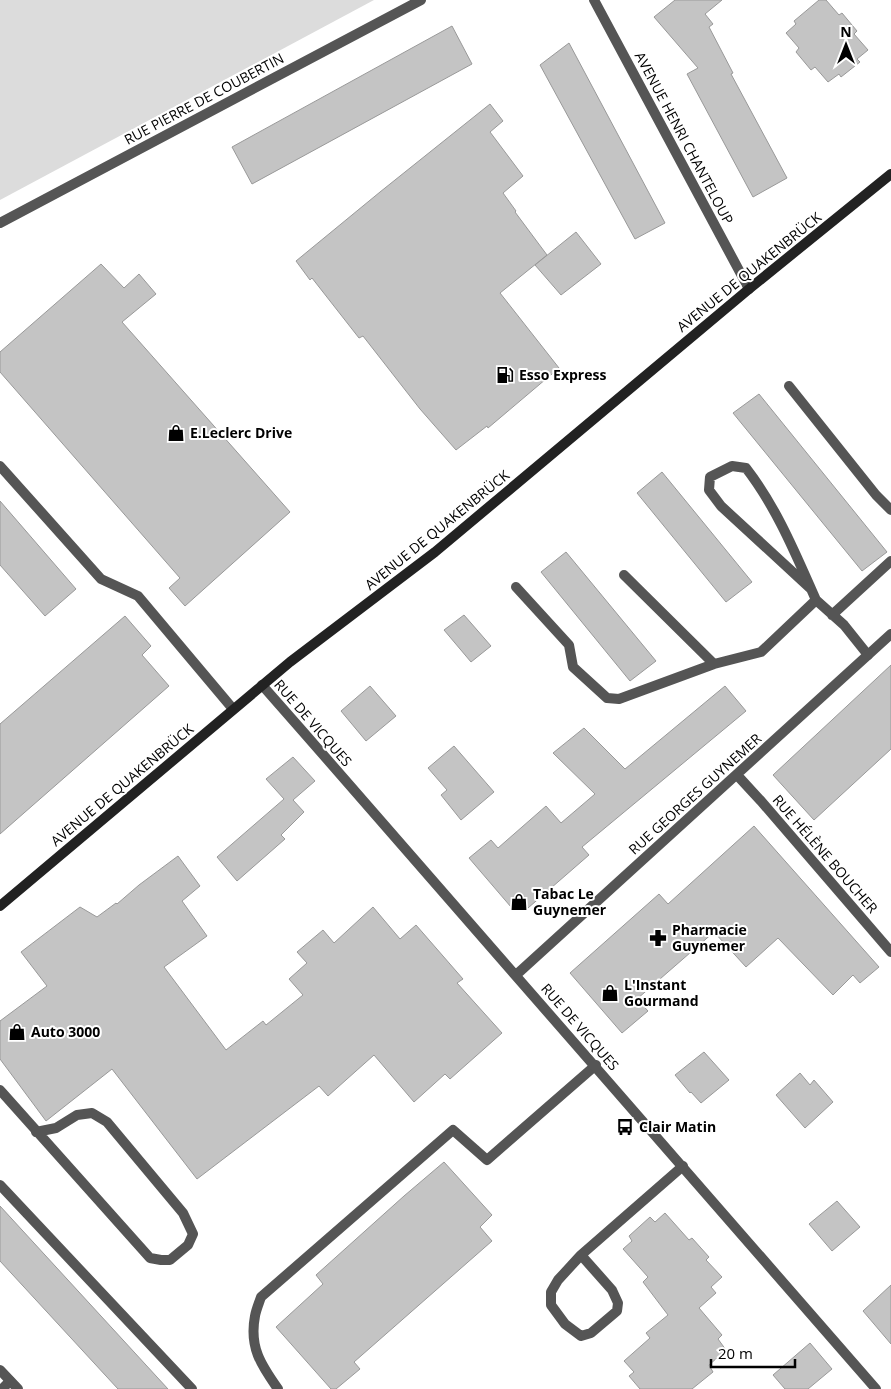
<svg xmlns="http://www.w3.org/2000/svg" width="891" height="1389" viewBox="0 0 891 1389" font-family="'Open Sans',sans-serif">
<rect width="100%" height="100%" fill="#fff"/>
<path fill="#dcdcdc" d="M 0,0 L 374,0 L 0,200 Z"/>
<path fill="#c4c4c4" stroke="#999" d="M 675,0 L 722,0 L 705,14 L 713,24 L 709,27 L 733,73 L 731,74 L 787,178 L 753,197 L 687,74 L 698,68 L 654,17 Z
M 819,0 L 826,0 L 839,15 L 842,13 L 857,31 L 854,34 L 868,50 L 857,59 L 860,62 L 841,77 L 839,74 L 828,82 L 815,67 L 811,70 L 796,52 L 799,48 L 786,33 L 796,24 L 794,21 Z
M 452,26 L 472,64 L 252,184 L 232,147 Z
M 569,43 L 665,223 L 635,239 L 540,65 Z
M 490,104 L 503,121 L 490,132 L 523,176 L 503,193 L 516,211 L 515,212 L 547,255 L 500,293 L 559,368 L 488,428 L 487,426 L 456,450 L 420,409 L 363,336 L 359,338 L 312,278 L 310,280 L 296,261 L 380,192 Z
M 576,232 L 601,264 L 561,295 L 535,265 Z
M 101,264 L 124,288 L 139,274 L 156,294 L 122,322 L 290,512 L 185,606 L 169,588 L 180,578 L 0,372 L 0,352 Z
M 759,394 L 887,552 L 862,571 L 733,413 Z
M 662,472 L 752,582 L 726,602 L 637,493 Z
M 0,501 L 76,589 L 45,616 L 0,565 Z
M 566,552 L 656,661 L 630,681 L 541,572 Z
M 464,615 L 491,646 L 471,662 L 444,630 Z
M 125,616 L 151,646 L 142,655 L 169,686 L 0,834 L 0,724 Z
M 891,665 L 891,749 L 814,820 L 773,775 Z
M 370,686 L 396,716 L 366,741 L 341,711 Z
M 725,686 L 746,711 L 582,847 L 589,855 L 528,908 L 511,907 L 469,858 L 491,840 L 498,848 L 546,806 L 561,823 L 595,794 L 553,753 L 584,728 L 625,769 Z
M 454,746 L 494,792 L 461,820 L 441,795 L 447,790 L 428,768 Z
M 293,757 L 315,781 L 293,800 L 304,812 L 281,835 L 285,839 L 237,881 L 217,857 L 284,799 L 266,779 Z
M 754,826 L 879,967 L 860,983 L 853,975 L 833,995 L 778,938 L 746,967 L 714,932 L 637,999 L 648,1011 L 622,1033 L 570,973 L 659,894 L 668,904 Z
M 178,856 L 200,886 L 182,901 L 207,936 L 164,967 L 226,1050 L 263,1021 L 266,1025 L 303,995 L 289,979 L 307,963 L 297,952 L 323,930 L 334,943 L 373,907 L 400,939 L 416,925 L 463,979 L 457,983 L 502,1033 L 450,1079 L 445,1074 L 414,1102 L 374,1055 L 328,1096 L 319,1086 L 197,1179 L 112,1069 L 46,1121 L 0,1059 L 0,1021 L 47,986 L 21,952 L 80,907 L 97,917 L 116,903 L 117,904 L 139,885 Z
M 704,1052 L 729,1080 L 701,1103 L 691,1092 L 690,1093 L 675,1075 Z
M 800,1073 L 810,1085 L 814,1080 L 833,1102 L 805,1128 L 776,1095 Z
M 444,1162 L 492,1215 L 480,1227 L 492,1241 L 354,1362 L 360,1369 L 336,1389 L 331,1389 L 276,1327 L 323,1284 L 316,1275 L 404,1196 Z
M 837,1201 L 860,1227 L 832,1251 L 809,1224 Z
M 0,1206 L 168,1389 L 118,1389 L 0,1261 Z
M 665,1213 L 689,1240 L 692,1238 L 709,1257 L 706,1260 L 722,1277 L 711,1287 L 716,1293 L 699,1308 L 722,1335 L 718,1339 L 726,1350 L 709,1365 L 713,1372 L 692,1389 L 640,1389 L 629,1376 L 634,1372 L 624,1361 L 650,1338 L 646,1333 L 668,1315 L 643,1282 L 648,1277 L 623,1249 L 632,1241 L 629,1236 L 650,1217 L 655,1222 Z
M 891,1285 L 891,1344 L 863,1311 Z
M 810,1343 L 832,1369 L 808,1389 L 785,1389 L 773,1375 Z"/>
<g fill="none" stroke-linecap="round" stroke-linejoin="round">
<path stroke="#555" stroke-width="10" d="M 789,386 L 876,495 L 891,510
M 0,466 L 101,579 L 138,596 L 233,709
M 624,575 L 714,664
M 516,587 L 569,645 L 573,667 L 607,698 L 619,699 L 714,664 L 761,652 L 816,600 L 844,625 L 868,655
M 810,588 L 721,506 L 709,490 L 710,477 L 732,466 L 746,468 C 777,508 796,555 816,600
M 832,615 L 891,561
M 0,1090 L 150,1258 L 161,1260 L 170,1260 L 188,1245 L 193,1234 L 183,1213 L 107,1122 L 92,1113 L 77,1115 L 56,1128 L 36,1132
M 0,1185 L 192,1389
M 581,1255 L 612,1290 L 618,1303 L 617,1311 L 591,1333 L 581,1336 L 565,1324 L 551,1305 L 551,1292 L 558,1280 L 581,1255 L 683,1166
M 2,1389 L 10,1381
M 278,1389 C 261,1365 249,1347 255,1316 C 256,1310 259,1303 261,1297 L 453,1130 L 487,1160 L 596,1065"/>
<path stroke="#555" stroke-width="10" d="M 594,0 L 749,289
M 0,223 L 421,0
M 262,685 C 468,919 673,1154 876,1389
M 737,775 L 761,801 L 891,952
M 516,975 L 891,634
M 0,1370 L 18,1389"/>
<path stroke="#222" stroke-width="10" d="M 0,906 L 290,662 L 435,552 L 749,289 L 891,174"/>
</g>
<defs>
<g id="fuel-bare" transform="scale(1.35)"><path d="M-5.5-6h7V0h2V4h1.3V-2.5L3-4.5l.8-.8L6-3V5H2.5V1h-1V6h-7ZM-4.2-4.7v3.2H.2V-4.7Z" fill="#000" stroke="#fff" stroke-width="2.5" paint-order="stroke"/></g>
<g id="shop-bare" transform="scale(1.35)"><path d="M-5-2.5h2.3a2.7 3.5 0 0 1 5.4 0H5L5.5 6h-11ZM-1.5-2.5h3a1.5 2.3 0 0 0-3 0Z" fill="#000" stroke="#fff" stroke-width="2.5" paint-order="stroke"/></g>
<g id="pharmacy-bare" transform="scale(1.35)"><path d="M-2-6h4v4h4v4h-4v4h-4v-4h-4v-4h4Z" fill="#000" stroke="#fff" stroke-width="2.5" paint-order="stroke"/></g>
<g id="bus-bare" transform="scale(1.35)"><path d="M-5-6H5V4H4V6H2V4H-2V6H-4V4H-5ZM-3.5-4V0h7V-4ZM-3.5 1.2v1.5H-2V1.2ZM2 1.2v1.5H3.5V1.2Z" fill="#000" stroke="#fff" stroke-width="2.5" paint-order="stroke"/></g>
</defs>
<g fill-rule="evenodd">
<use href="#fuel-bare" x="505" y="375"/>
<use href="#shop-bare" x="176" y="433"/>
<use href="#shop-bare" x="519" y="902"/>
<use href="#pharmacy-bare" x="658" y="938"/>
<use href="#shop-bare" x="610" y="993"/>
<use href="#shop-bare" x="17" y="1032"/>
<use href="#bus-bare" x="625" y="1127"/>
</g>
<g text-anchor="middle" stroke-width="4" stroke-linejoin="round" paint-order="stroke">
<g font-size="14" fill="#000" stroke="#fff">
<text transform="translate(204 99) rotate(-28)" y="5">RUE PIERRE DE COUBERTIN</text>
<text transform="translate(684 138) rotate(62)" y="5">AVENUE HENRI CHANTELOUP</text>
<text transform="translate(749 272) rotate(-39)" y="5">AVENUE DE QUAKENBRÜCK</text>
<text transform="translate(437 530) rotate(-39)" y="5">AVENUE DE QUAKENBRÜCK</text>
<text transform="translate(313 723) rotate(49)" y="5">RUE DE VICQUES</text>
<text transform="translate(122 785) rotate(-40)" y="5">AVENUE DE QUAKENBRÜCK</text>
<text transform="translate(695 794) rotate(-42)" y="5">RUE GEORGES GUYNEMER</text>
<text transform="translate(825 854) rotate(49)" y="5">RUE HÉLÈNE BOUCHER</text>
<text transform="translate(580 1027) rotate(49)" y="5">RUE DE VICQUES</text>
</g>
<g font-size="14" font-weight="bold" fill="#000" stroke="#fff" text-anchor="start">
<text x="519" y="380">Esso Express</text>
<text x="190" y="438">E.Leclerc Drive</text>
<text x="533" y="899">Tabac Le<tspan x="533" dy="16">Guynemer</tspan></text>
<text x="672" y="935">Pharmacie<tspan x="672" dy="16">Guynemer</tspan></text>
<text x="624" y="990">L'Instant<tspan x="624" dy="16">Gourmand</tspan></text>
<text x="31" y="1037">Auto 3000</text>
<text x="639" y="1132">Clair Matin</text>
</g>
</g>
<g transform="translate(846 45)" stroke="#ffffff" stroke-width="4" paint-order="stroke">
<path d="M0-4L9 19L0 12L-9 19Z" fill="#000000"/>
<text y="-8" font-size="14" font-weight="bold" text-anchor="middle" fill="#000000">N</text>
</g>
<path d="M711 1359v8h84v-8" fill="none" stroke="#000000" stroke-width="2.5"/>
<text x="718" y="1359" font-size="15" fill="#000000" stroke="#ffffff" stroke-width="4" paint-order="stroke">20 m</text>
</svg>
